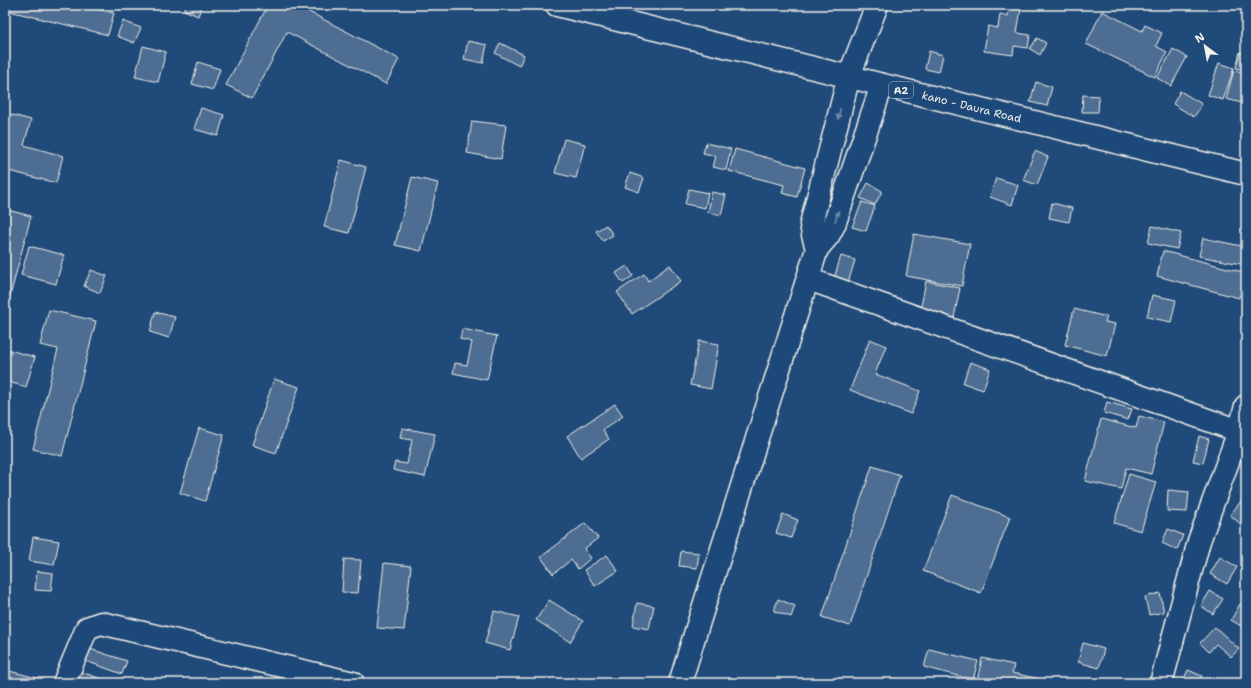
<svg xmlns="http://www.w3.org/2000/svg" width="1251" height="688" viewBox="0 0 1251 688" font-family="'Shantell Sans',sans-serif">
<rect width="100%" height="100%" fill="#1f4a7a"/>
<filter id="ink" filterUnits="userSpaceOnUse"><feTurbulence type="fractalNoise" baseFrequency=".025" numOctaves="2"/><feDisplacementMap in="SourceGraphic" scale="8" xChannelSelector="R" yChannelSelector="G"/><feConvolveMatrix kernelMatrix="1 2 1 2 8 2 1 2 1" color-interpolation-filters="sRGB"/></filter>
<g filter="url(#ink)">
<path fill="#4d6e92" stroke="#f4f1e8" d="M 5,5 L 80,5 L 114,13 L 108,35 L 5,10 Z
M 186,5 L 202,5 L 198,16 L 184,10 Z
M 268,5 L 296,5 L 399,59 L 386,84 L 287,32 L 252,98 L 226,85 Z
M 1010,6 L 1021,8 L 1017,33 L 1030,35 L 1028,48 L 1014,46 L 1013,55 L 984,51 L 988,26 L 998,28 L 1000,14 L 1008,16 Z
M 1102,11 L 1142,31 L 1145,25 L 1162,33 L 1156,46 L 1167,52 L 1155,77 L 1086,44 Z
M 123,21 L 141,28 L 134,43 L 117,36 Z
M 1037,38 L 1046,43 L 1040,55 L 1030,49 Z
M 468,41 L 487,45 L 483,63 L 464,59 Z
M 500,43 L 524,55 L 519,66 L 495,53 Z
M 143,46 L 166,52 L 158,82 L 135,77 Z
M 1173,49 L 1187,57 L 1171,86 L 1157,78 Z
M 929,51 L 943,55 L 939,72 L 925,69 Z
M 1240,52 L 1246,54 L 1246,70 L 1236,68 Z
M 198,62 L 220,69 L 213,90 L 192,84 Z
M 1219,63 L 1234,68 L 1223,100 L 1208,95 Z
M 1234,70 L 1246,73 L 1246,104 L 1226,99 Z
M 1036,82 L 1052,87 L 1047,106 L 1030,102 Z
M 1180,91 L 1202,104 L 1194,117 L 1173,104 Z
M 1083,95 L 1099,96 L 1098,112 L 1082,112 Z
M 201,108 L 224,115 L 218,136 L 194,129 Z
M 5,113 L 31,120 L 24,145 L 63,156 L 56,183 L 5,170 Z
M 472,121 L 506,125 L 501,159 L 467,153 Z
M 564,139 L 585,144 L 576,178 L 555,173 Z
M 706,143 L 731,149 L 726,170 L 713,167 L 716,156 L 703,153 Z
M 735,149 L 805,168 L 797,197 L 782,193 L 784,185 L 729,171 Z
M 1035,151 L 1048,157 L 1037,185 L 1023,180 Z
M 341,160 L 366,167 L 349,233 L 324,227 Z
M 630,173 L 644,178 L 639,192 L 625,187 Z
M 412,177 L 438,183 L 421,251 L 395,245 Z
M 996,178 L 1018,185 L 1012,205 L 990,197 Z
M 868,183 L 882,191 L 875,205 L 860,198 Z
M 689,189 L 708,193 L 705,208 L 685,204 Z
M 712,192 L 726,195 L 721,215 L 708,212 Z
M 862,202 L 875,206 L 866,231 L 852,227 Z
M 1052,203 L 1072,208 L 1069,222 L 1049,218 Z
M 7,210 L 31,216 L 8,304 L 5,304 L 5,218 Z
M 606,225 L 613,235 L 603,241 L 596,231 Z
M 1152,226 L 1181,233 L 1177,249 L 1148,243 Z
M 914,234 L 970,244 L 962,286 L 906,276 Z
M 1203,238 L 1246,247 L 1246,265 L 1199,256 Z
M 29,246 L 64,255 L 56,284 L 21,275 Z
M 1163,251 L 1246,273 L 1239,298 L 1157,276 Z
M 841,256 L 855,260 L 844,296 L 830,291 Z
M 670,265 L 681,281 L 632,314 L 617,292 L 644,274 L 648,281 Z
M 627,266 L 633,276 L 623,283 L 616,273 Z
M 91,270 L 107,276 L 100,293 L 84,286 Z
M 926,281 L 960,288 L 954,318 L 920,311 Z
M 1152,295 L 1176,300 L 1171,322 L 1147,317 Z
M 1074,309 L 1107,317 L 1105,322 L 1115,324 L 1107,356 L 1065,345 Z
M 49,310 L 96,321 L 62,456 L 33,449 L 58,349 L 40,345 Z
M 155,312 L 175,317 L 169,338 L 150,332 Z
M 462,329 L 497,336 L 487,380 L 453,373 L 455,363 L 467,365 L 472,342 L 460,339 Z
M 870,339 L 886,346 L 875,374 L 920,391 L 911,414 L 850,390 Z
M 699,341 L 719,344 L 711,389 L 690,385 Z
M 5,349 L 35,357 L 26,387 L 5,381 Z
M 970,362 L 990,369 L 983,390 L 963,383 Z
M 274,379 L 299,387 L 276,453 L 252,445 Z
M 1107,402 L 1132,409 L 1128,420 L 1104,413 Z
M 615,404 L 623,416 L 603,430 L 609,439 L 581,458 L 567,436 Z
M 1139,416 L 1164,422 L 1151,474 L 1126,468 L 1121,489 L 1085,481 L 1101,419 L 1136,428 Z
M 199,428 L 224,435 L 205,501 L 180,493 Z
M 402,428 L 435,434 L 425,477 L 393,470 L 395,462 L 407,464 L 412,440 L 400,438 Z
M 1199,436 L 1209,439 L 1203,463 L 1193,461 Z
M 872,466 L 900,475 L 850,626 L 822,617 Z
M 1129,474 L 1156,482 L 1141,531 L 1114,523 Z
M 1168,490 L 1189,492 L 1187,512 L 1167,511 Z
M 952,495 L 1010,517 L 981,593 L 923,571 Z
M 1246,495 L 1246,522 L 1243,526 L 1230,515 Z
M 783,514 L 798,520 L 791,538 L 776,533 Z
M 585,523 L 598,538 L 584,549 L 591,558 L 578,569 L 571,560 L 553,574 L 541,557 Z
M 1168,529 L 1183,535 L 1177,550 L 1162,543 Z
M 33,537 L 59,541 L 54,565 L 29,561 Z
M 681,551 L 699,553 L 697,568 L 679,566 Z
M 607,555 L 618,571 L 595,586 L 584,570 Z
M 1220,557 L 1237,567 L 1227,584 L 1210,574 Z
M 344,559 L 361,560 L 358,593 L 342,592 Z
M 384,563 L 411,566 L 404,630 L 377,628 Z
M 37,571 L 53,573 L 51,591 L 35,590 Z
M 1210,591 L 1223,599 L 1213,614 L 1201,606 Z
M 1160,593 L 1164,612 L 1149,615 L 1145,597 Z
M 778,599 L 795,606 L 791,617 L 774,611 Z
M 549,600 L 583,621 L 570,642 L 536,620 Z
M 637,603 L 654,606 L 649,629 L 633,626 Z
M 1240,604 L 1246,608 L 1246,629 L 1231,620 Z
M 494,611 L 519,617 L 510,650 L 485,643 Z
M 1215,627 L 1239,649 L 1231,657 L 1216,644 L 1209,652 L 1200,643 Z
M 1083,643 L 1104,649 L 1099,668 L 1078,662 Z
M 87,648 L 127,661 L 122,674 L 83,660 Z
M 929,649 L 978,661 L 973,680 L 924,667 Z
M 982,658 L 1014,665 L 1012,673 L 1040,679 L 1039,683 L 987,683 L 977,681 Z
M 5,670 L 53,682 L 52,683 L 5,683 Z
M 1188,670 L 1202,676 L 1199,683 L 1189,683 L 1183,681 Z
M 81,672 L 113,683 L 77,683 Z
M 126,681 L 149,681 L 149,683 L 126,683 Z"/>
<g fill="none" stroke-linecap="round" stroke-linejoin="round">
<g stroke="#f4f1e8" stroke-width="25">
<path id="street" d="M 808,279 L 1239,431
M 64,683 L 87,628 L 101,623 L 353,683
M 1161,683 L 1199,541 L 1239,431 L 1246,406"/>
</g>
<g stroke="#f4f1e8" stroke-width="25">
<path id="secondary" d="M 849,76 L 877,5"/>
</g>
<g stroke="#f4f1e8" stroke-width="25">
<path id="primary" d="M 817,249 L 813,235 L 811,224 L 849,76
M 680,683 L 696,631 L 817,249 L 828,236 L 834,225 L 882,85"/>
</g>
<g stroke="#f4f1e8" stroke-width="25">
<g id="highway">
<path id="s1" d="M 557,5 L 1246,174"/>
</g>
</g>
<use href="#street" stroke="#1f4a7a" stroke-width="22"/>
<use href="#secondary" stroke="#1f4a7a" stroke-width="22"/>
<use href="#primary" stroke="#1f4a7a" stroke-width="22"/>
<use href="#highway" stroke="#1f4a7a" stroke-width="22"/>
</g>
<defs><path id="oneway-solid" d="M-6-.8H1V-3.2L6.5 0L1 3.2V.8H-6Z"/></defs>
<g fill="#748da6">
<use href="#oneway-solid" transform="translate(839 114) rotate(104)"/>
<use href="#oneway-solid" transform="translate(837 216) rotate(-71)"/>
</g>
</g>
<g text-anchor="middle" stroke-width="3" stroke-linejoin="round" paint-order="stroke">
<rect fill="#1f4a7a" stroke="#b4bfc7" stroke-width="1" x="889" y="82" width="24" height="16" rx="3"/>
<g font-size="10" font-weight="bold" fill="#f4f1e8">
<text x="901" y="94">A2</text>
</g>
<g font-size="11" fill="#f4f1e8" stroke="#1f4a7a">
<text dy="4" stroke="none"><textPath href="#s1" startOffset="427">kano - Daura Road</textPath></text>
</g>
</g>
<rect width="1251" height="688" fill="none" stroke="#1f4a7a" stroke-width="20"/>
<rect x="10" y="10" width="1231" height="668" fill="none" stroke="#f4f1e8" stroke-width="1.5" filter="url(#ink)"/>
<g transform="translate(1205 46) rotate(328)" stroke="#1f4a7a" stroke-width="3" paint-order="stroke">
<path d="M0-3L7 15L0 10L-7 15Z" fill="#f4f1e8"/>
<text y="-6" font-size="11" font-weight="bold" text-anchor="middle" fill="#f4f1e8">N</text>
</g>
</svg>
